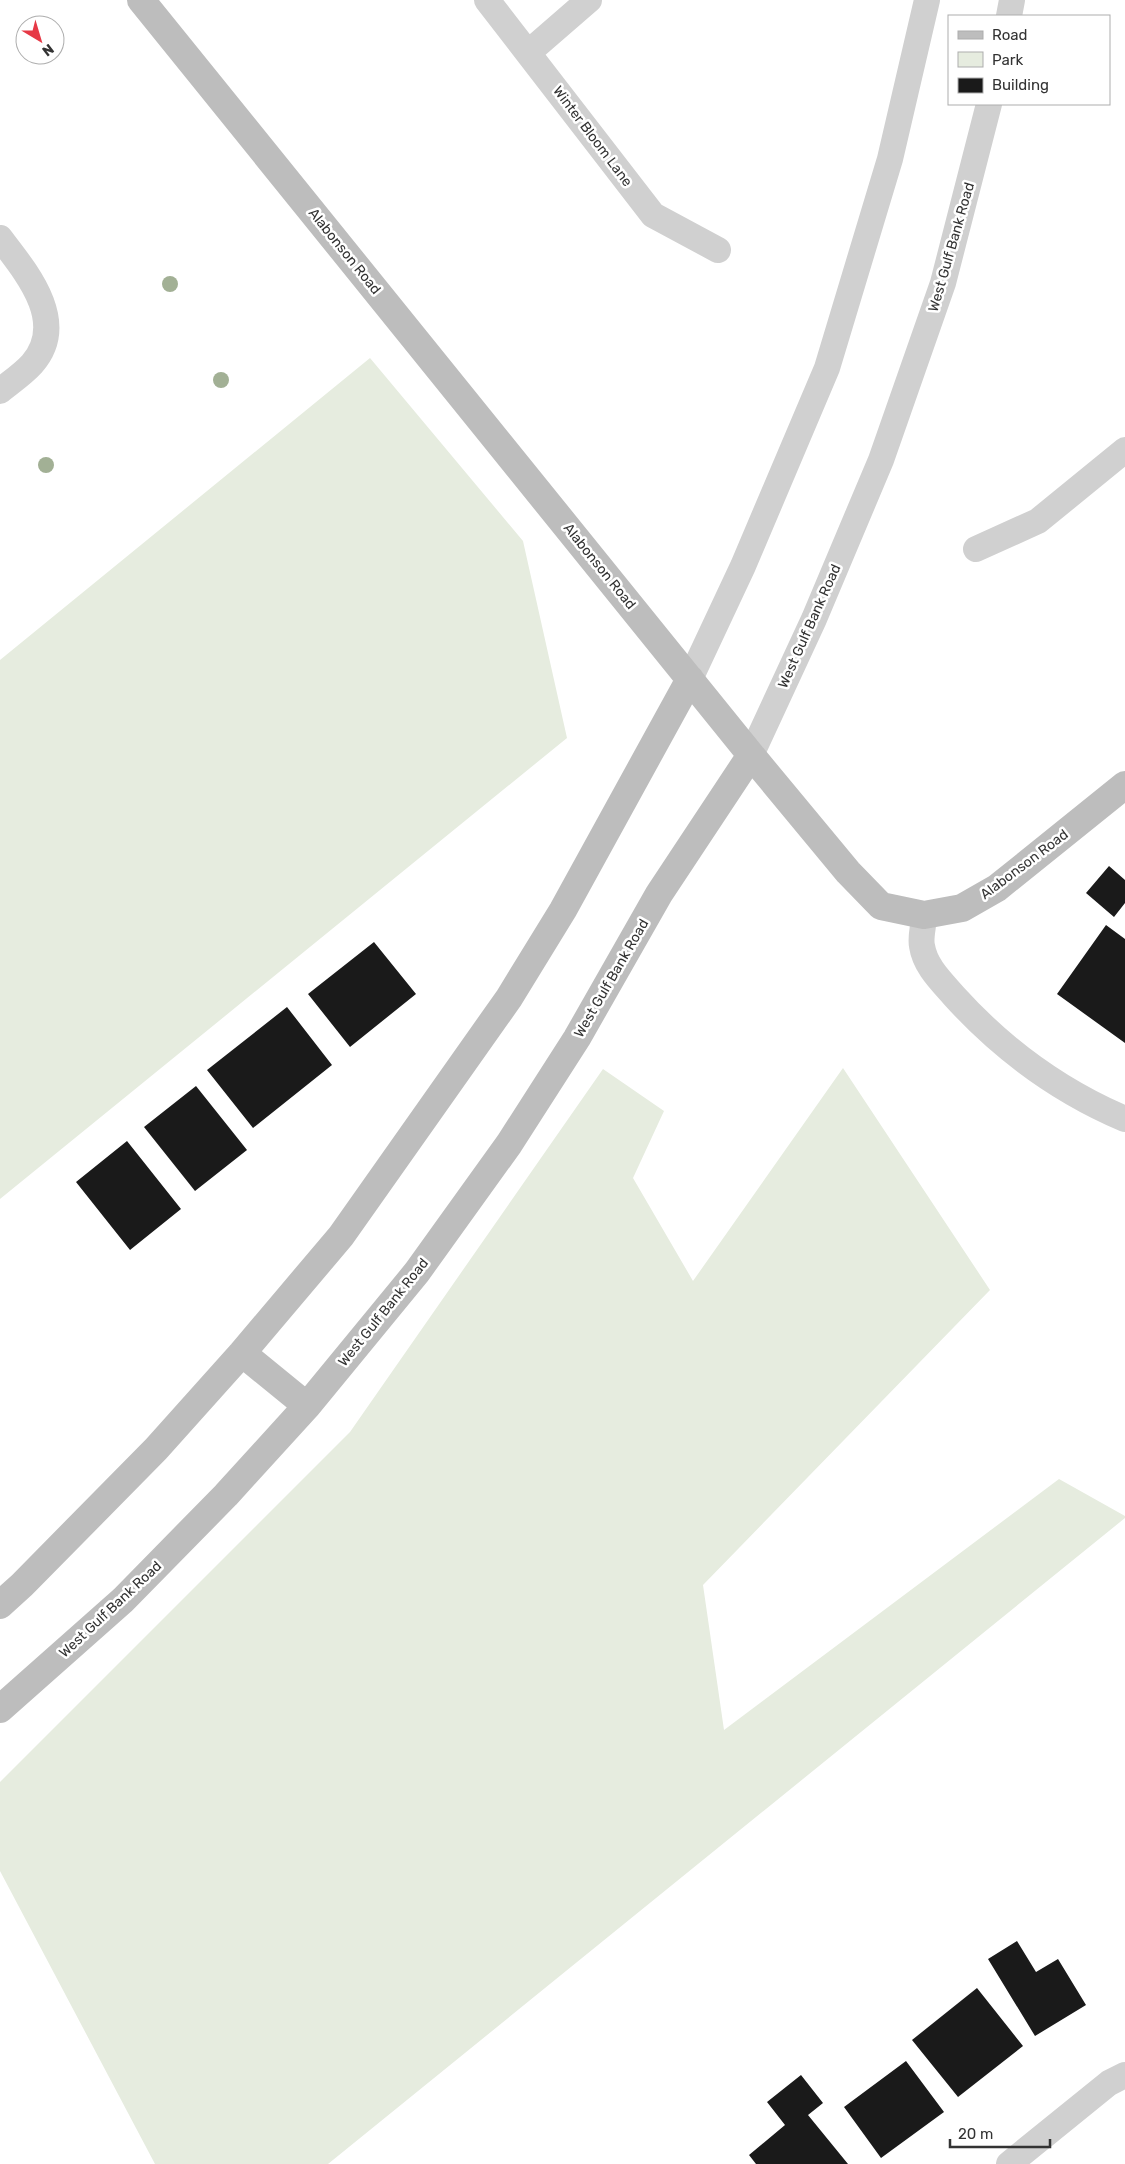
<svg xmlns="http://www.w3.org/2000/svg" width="1125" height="2164" viewBox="0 0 1125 2164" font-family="Rubik,sans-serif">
<rect width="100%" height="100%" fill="#fff"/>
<path fill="#e6ecdf" d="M 370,358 L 523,541 L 567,738 L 0,1199 L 0,660 Z
M 843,1068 L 990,1290 L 703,1585 L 724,1730 L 1059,1479 L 1125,1516 L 1125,1518 L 328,2164 L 155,2164 L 0,1871 L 0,1782 L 350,1432 L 603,1069 L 664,1111 L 633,1178 L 693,1281 Z"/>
<path fill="#1a1a1a" d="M 1109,866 L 1125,880 L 1125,903 L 1114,917 L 1086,893 Z
M 1106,925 L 1125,939 L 1125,1043 L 1057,994 Z
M 374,942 L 416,994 L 350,1047 L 308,994 Z
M 287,1007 L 332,1065 L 253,1128 L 207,1070 Z
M 196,1086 L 247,1150 L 195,1191 L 144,1127 Z
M 127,1141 L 181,1209 L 130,1250 L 76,1182 Z
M 1017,1941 L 1036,1972 L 1058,1959 L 1086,2005 L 1035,2036 L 988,1959 Z
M 977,1988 L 1023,2046 L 958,2097 L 912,2040 Z
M 906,2061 L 944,2112 L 881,2158 L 844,2107 Z
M 801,2075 L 823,2103 L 808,2115 L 848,2164 L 756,2164 L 749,2155 L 785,2125 L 767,2102 Z"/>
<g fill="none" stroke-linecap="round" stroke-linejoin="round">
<path stroke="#d0d0d0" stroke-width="26" d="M 487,0 L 653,215 L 718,250
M 1009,16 L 1012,0
M 529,52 L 589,0
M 0,238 C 26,272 69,322 32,364 C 23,374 11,382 0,391
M 976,549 L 1038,521 L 1125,450
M 690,679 L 743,566 L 827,368 L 890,159 L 927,0
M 751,755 L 814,619 L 881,460 L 943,283 L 989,104
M 924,915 C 924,925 920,937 922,946 C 925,966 941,981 954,996 C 1002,1049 1059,1091 1125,1119
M 1009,2164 L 1109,2083 L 1125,2075"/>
<path stroke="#bdbdbd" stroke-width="28" d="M 141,0 L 751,755 L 848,872 L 881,906 L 924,915 L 962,908 L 997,888 L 1125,785
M 242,1353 L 307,1406
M 0,1605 L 22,1585 L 156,1449 L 242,1353 L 341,1236 L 509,998 L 563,910 L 690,679
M 0,1709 L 123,1600 L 226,1495 L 307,1406 L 417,1272 L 509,1144 L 577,1038 L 659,894 L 751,755"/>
</g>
<g fill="#a2b095">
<circle cx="170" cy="284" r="8"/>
<circle cx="221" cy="380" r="8"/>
<circle cx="46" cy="465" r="8"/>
</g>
<g text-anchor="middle" stroke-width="5" stroke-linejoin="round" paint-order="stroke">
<g font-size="14" fill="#333" stroke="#fff">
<text transform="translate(593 136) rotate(53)" y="5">Winter Bloom Lane</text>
<text transform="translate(951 247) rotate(-74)" y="5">West Gulf Bank Road</text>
<text transform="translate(345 251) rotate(51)" y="5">Alabonson Road</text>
<text transform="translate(600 566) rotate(51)" y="5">Alabonson Road</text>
<text transform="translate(809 626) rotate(-66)" y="5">West Gulf Bank Road</text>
<text transform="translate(1024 864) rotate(-37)" y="5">Alabonson Road</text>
<text transform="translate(611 978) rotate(-60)" y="5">West Gulf Bank Road</text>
<text transform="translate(383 1312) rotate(-51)" y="5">West Gulf Bank Road</text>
<text transform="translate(110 1609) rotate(-43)" y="5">West Gulf Bank Road</text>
</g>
</g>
<rect x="948" y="15" width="162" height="90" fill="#ffffff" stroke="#adadad"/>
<rect x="958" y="31" width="25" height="8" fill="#bdbdbd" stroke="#adadad"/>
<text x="992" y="40" font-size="15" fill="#333333">Road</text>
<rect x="958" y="52" width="25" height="15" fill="#e6ecdf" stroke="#adadad"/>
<text x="992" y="65" font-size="15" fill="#333333">Park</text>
<rect x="958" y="78" width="25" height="15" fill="#1a1a1a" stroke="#adadad"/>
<text x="992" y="90" font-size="15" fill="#333333">Building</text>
<g transform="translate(40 40) rotate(142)"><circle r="24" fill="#ffffff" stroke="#adadad"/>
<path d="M0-4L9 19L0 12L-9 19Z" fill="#e63946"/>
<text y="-8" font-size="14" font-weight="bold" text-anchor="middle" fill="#333333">N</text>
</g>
<path d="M950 2139v8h100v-8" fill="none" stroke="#333333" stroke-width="2.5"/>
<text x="958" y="2139" font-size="15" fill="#333333" stroke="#ffffff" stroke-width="4" paint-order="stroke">20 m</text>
</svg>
